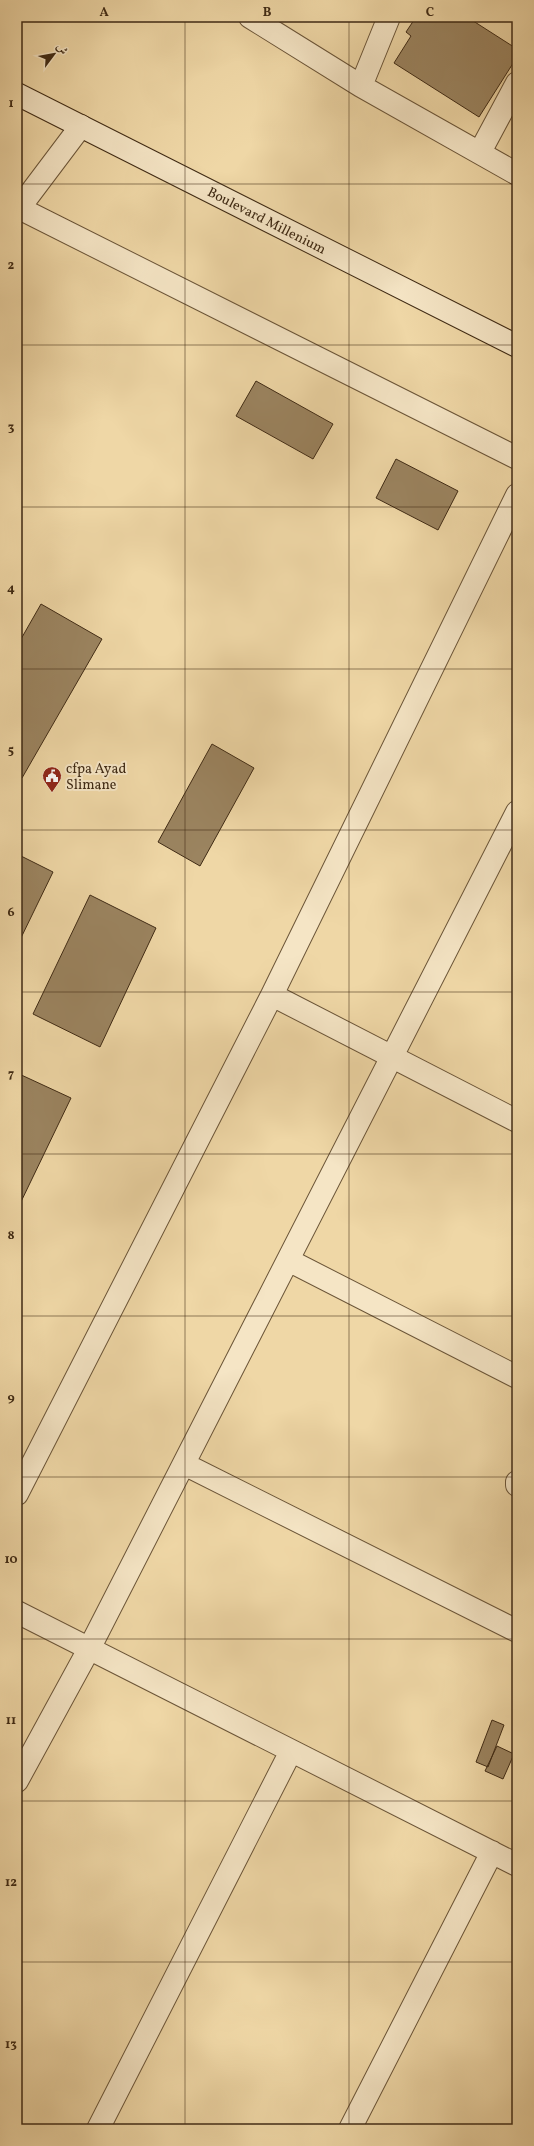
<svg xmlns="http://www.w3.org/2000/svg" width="534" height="2146" viewBox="0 0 534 2146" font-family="Vollkorn,Amiri,serif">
<rect width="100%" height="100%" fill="#efd7a6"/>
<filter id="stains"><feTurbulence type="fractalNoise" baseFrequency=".005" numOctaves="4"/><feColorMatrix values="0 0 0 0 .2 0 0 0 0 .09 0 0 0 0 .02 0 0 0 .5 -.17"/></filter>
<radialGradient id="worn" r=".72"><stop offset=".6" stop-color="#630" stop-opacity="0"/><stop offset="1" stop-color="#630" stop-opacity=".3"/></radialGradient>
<path fill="#9b8460" stroke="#3f2a14" d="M 416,17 L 467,17 L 517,49 L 517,57 L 479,117 L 394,63 L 411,36 L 406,32 Z
M 256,381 L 333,424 L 313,459 L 236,416 Z
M 396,459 L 458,491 L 438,530 L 376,498 Z
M 41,604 L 102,639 L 22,778 L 17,775 L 17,646 Z
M 212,744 L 254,768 L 200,866 L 158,842 Z
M 17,854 L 53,872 L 17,946 Z
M 90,895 L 156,928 L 100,1047 L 33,1014 Z
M 17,1073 L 71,1098 L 17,1210 Z
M 492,1720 L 504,1725 L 488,1767 L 476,1762 Z
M 497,1746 L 514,1754 L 503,1779 L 485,1771 Z"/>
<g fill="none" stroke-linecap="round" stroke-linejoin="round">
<g stroke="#6b5538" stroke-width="24">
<path id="minor" d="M 250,17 L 361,86 L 517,174
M 361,86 L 389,17
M 480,152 L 517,83
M 19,208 L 517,458
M 17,211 L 81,126
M 272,995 L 517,1121
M 288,1260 L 517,1377
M 184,1464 L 517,1631
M 517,1482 L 517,1485
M 17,1494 L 272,995 L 517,495
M 17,1612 L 517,1865
M 17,1781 L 89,1649 L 517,812
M 98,2129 L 291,1751
M 350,2129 L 492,1852"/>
</g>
<g stroke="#3f2a14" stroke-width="24">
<path id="secondary" d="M 17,94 L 517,346"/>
</g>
<use href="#minor" stroke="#f5e5c5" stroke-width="22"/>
<use href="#secondary" stroke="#f5e5c5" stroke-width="22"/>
</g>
<path fill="none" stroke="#3f2a14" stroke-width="1" stroke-opacity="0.55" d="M 185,17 L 185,2129M 349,17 L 349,2129M 17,184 L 517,184M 17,345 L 517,345M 17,507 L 517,507M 17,669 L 517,669M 17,830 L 517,830M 17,992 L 517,992M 17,1154 L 517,1154M 17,1316 L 517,1316M 17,1477 L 517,1477M 17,1639 L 517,1639M 17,1801 L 517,1801M 17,1962 L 517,1962"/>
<defs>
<g id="civic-pin" transform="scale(1)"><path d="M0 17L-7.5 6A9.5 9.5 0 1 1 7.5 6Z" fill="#8f2418" stroke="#f5e5c5"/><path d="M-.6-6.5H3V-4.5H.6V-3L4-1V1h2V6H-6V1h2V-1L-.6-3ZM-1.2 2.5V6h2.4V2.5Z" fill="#fff"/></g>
</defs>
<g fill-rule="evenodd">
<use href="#civic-pin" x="52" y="776"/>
</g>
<g text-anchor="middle" stroke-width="4" stroke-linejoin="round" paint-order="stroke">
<g font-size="14" fill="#3f2a14" stroke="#f5e5c5">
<text transform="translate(267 220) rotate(27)" y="5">Boulevard Millenium</text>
</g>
<g font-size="14" fill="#3f2a14" stroke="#f5e5c5" text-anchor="start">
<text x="66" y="773">cfpa Ayad<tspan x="66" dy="16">Slimane</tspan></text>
</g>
</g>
<rect width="534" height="2146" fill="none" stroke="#efd7a6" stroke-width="44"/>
<g transform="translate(54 54) rotate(58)" stroke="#f5e5c5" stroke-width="3" paint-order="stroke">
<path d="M0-3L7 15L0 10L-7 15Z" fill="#3f2a14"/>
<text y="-6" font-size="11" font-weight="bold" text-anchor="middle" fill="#3f2a14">ش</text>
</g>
<rect x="22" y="22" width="490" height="2102" fill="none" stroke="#3f2a14" stroke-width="1.5"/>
<g font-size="13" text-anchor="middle" font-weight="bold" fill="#3f2a14">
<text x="104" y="16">A</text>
<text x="267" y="16">B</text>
<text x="430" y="16">C</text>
<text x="11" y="107">1</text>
<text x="11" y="269">2</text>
<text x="11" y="431">3</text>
<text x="11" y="592">4</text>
<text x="11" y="754">5</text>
<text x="11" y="916">6</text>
<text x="11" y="1078">7</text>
<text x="11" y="1239">8</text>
<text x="11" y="1401">9</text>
<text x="11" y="1563">10</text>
<text x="11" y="1724">11</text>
<text x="11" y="1886">12</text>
<text x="11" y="2048">13</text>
</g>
<rect width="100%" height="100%" filter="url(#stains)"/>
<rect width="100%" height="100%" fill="url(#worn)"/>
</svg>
